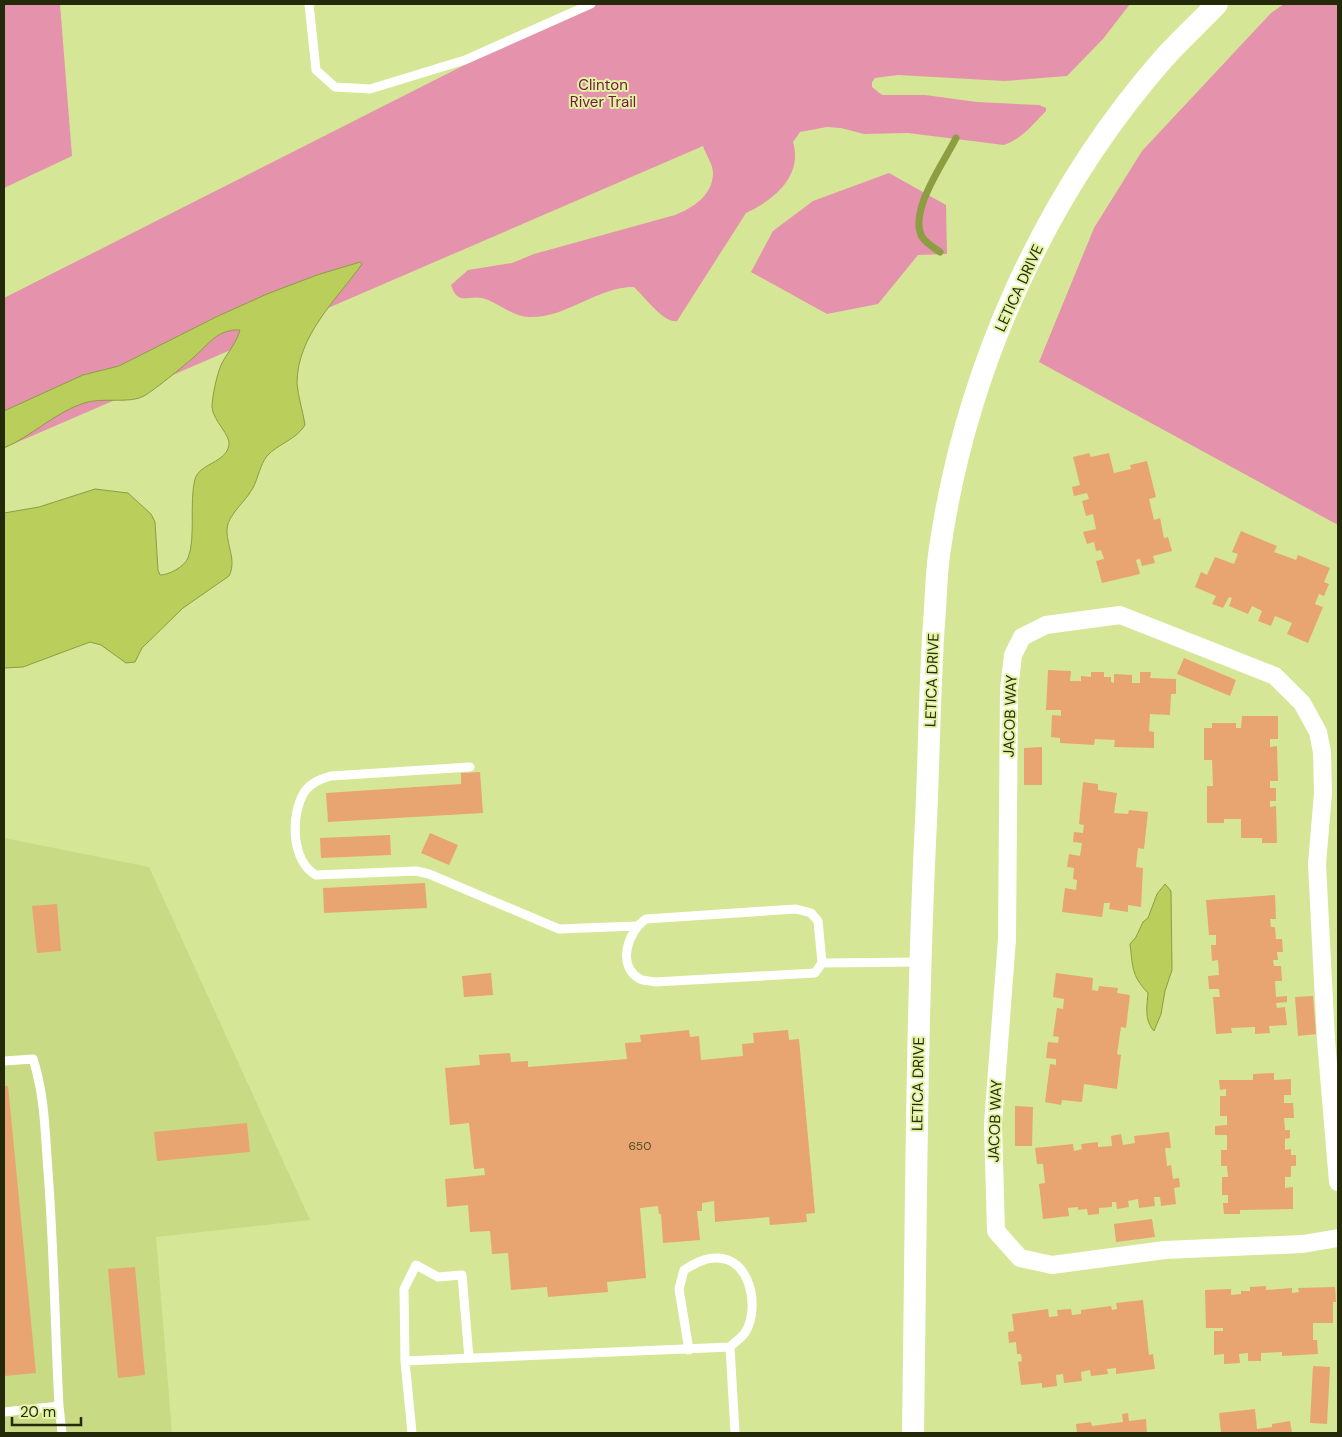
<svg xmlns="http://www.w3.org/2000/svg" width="1342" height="1437" viewBox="0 0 1342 1437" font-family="'DM Sans',sans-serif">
<rect width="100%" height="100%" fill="#d5e696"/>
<path fill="#c8da83" d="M 4,838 L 149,867 L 310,1220 L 156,1237 L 172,1433 L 4,1433 Z"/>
<path fill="#e592ad" d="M 4,4 L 60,4 L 72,156 L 4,188 Z
M 585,4 L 1130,4 L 1103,39 L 1067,76 L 1005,81 L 898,75 L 875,78 L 872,82 L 872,87 L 882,95 L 925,95 L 977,102 L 1039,105 L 1046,108 L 1046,111 C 1033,124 1022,139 1004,145 L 908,133 L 864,134 L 841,128 L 827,127 L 800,132 L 793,142 C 803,176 774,200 746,213 L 677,321 C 664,324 643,295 634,287 C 596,287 566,319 528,317 C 511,316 498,302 482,298 C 466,295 458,306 451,285 L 468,270 L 512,263 L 534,254 L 675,215 C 693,208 713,195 713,173 C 713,164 706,155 703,146 L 4,448 L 4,298 Z
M 1284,4 L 1338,4 L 1338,525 L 1039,362 L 1094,228 L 1142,151 L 1271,13 Z
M 889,173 L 946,205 L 947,254 L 918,255 L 878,304 L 827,314 L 751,272 L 773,231 L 813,201 Z"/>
<path fill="#b9ce5b" stroke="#8c9d42" d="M 360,262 L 362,264 C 337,299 297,336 297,383 C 298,397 303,411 305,425 C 296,440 279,443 267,456 C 260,465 258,478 253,488 C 247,499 236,508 230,519 C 220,537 239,557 229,576 L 183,608 L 142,648 L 135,662 L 126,663 L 101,645 L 90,642 L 23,667 L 4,668 L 4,513 L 39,507 L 95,489 L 128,493 L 151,514 L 155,522 L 158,570 L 160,575 C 169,575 184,567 188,558 C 196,539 189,502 195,479 C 200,463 226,463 229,445 C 231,435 213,421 212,407 C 212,397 217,373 222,363 C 228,352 237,342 240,330 C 217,329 209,344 193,358 C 181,368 157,388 144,396 C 130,404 103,397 84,403 C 54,413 32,436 4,448 L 4,411 L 83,375 L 119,366 L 216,317 L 267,294 L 317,275 Z
M 1165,884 L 1171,891 L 1172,970 L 1165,991 L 1161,1014 L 1154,1031 C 1144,1020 1147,1006 1148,993 C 1131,975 1133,967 1130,944 L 1136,937 L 1143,922 L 1148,918 L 1157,894 Z"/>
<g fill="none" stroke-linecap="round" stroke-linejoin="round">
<path stroke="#8c9d42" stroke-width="7" d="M 940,252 C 934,248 926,243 922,237 C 908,211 945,161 956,138"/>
</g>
<path fill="#e8a571" d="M 1089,453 L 1091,457 L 1109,453 L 1114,473 L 1131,469 L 1130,465 L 1147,461 L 1156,497 L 1149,499 L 1154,520 L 1160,518 L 1164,538 L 1168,537 L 1172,551 L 1153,556 L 1155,563 L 1142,566 L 1140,559 L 1136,560 L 1140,574 L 1102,583 L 1096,561 L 1104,559 L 1101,550 L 1096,551 L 1094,542 L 1087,544 L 1083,532 L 1096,529 L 1093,514 L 1086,516 L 1082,501 L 1089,499 L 1087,493 L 1074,496 L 1072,487 L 1080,485 L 1073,457 Z
M 1241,531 L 1277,546 L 1274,552 L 1296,560 L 1298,555 L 1330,568 L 1324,582 L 1329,584 L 1324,596 L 1319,594 L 1315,604 L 1323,607 L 1308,643 L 1287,634 L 1292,623 L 1275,616 L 1271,626 L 1258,621 L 1262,611 L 1252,606 L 1248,614 L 1229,606 L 1232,598 L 1229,597 L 1223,608 L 1212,604 L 1216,596 L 1195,587 L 1201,572 L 1207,575 L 1215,557 L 1234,564 L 1238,554 L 1232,552 Z
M 1184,658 L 1236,680 L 1230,696 L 1177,674 Z
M 1048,670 L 1071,671 L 1070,681 L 1081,681 L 1081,676 L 1091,677 L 1091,672 L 1104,672 L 1104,677 L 1111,677 L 1111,682 L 1114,683 L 1114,674 L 1132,675 L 1132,683 L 1140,683 L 1140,672 L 1151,672 L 1150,678 L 1176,679 L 1176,694 L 1171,694 L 1170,715 L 1150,714 L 1149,731 L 1154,732 L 1154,748 L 1114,747 L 1115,740 L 1095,739 L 1094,745 L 1060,743 L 1060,738 L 1051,737 L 1052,715 L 1061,716 L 1061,710 L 1046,710 Z
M 1242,716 L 1278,716 L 1278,739 L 1270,739 L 1270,747 L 1277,746 L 1278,781 L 1270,781 L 1270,788 L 1276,788 L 1276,801 L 1270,801 L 1270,807 L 1276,806 L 1277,843 L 1262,843 L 1262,838 L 1241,838 L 1241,819 L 1224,819 L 1224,823 L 1207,823 L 1207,786 L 1213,786 L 1212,760 L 1204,760 L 1204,728 L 1212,728 L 1212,723 L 1236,723 L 1236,728 L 1241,728 Z
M 1042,747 L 1042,785 L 1024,785 L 1024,748 Z
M 480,772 L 483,813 L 328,822 L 326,793 L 461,784 L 461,773 Z
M 1083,782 L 1098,784 L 1098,790 L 1117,793 L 1114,813 L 1128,814 L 1129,810 L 1148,812 L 1144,849 L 1138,848 L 1136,867 L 1143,868 L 1141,907 L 1128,905 L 1128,912 L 1109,909 L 1110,903 L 1104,903 L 1102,917 L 1062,912 L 1065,888 L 1076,890 L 1077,880 L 1073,879 L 1074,868 L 1067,867 L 1069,854 L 1080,856 L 1082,843 L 1073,842 L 1074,832 L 1083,833 L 1084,825 L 1079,824 Z
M 430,833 L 458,845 L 449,865 L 421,853 Z
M 390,835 L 391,855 L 321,858 L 320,838 Z
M 425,883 L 427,908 L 324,913 L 323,888 Z
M 1275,895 L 1276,919 L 1270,919 L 1271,927 L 1275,927 L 1276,939 L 1282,939 L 1283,952 L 1277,952 L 1278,960 L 1273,960 L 1274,966 L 1281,966 L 1282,981 L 1275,981 L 1276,997 L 1287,996 L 1287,1002 L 1276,1003 L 1277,1008 L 1285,1007 L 1287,1025 L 1269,1026 L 1270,1033 L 1255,1034 L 1255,1027 L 1231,1028 L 1232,1033 L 1216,1034 L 1213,997 L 1220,997 L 1219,989 L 1209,989 L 1208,976 L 1219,975 L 1218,960 L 1212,961 L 1211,945 L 1216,945 L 1216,935 L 1209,935 L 1206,900 Z
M 57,904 L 61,951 L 37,953 L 32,906 Z
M 491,973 L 493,995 L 464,997 L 462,976 Z
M 1056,973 L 1093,978 L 1092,990 L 1098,991 L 1099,986 L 1118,988 L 1117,993 L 1130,995 L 1126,1028 L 1121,1027 L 1117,1054 L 1121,1055 L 1117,1089 L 1084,1084 L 1082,1102 L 1062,1100 L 1061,1105 L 1045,1102 L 1050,1064 L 1056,1065 L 1056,1059 L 1046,1058 L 1048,1042 L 1058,1043 L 1059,1037 L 1053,1036 L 1057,1008 L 1063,1009 L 1064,999 L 1053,997 Z
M 1313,996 L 1316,1034 L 1298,1036 L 1295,997 Z
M 689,1030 L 690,1037 L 699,1036 L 701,1060 L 743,1056 L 742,1044 L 754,1043 L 753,1033 L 788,1030 L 789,1040 L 799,1039 L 815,1213 L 806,1214 L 807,1222 L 770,1225 L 769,1217 L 715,1222 L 714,1201 L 702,1203 L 702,1211 L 697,1211 L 700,1240 L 663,1243 L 661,1214 L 659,1214 L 658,1206 L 640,1208 L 646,1278 L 607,1282 L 608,1292 L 548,1297 L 547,1287 L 511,1290 L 508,1253 L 492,1254 L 490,1231 L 470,1232 L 468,1205 L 447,1207 L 445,1179 L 485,1175 L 484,1168 L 474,1169 L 469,1123 L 450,1125 L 445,1068 L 480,1065 L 479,1055 L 510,1053 L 511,1062 L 528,1061 L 528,1067 L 627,1059 L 625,1043 L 641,1042 L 640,1035 Z
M 1274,1073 L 1274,1080 L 1291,1079 L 1291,1095 L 1284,1095 L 1284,1103 L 1293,1103 L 1294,1118 L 1284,1118 L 1285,1130 L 1290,1130 L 1290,1138 L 1285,1139 L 1285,1150 L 1291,1149 L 1291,1155 L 1296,1155 L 1296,1166 L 1291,1166 L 1291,1177 L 1285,1177 L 1285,1188 L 1293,1187 L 1293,1209 L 1240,1210 L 1240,1214 L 1224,1214 L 1223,1203 L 1228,1203 L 1228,1195 L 1222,1195 L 1222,1177 L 1228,1177 L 1227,1166 L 1221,1166 L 1221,1150 L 1227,1150 L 1227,1135 L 1215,1135 L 1215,1126 L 1227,1125 L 1227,1116 L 1220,1116 L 1220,1096 L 1226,1096 L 1226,1089 L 1220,1090 L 1219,1080 L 1253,1080 L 1253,1074 Z
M 4,1086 L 8,1086 L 36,1373 L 4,1376 Z
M 1015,1106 L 1033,1107 L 1032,1146 L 1015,1146 Z
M 247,1123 L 250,1152 L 157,1161 L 154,1132 Z
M 1169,1132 L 1171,1148 L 1165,1148 L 1167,1166 L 1171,1165 L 1173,1179 L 1179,1178 L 1180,1187 L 1174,1188 L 1176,1204 L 1161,1206 L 1160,1197 L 1154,1197 L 1155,1206 L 1139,1208 L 1138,1199 L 1128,1201 L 1129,1207 L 1117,1209 L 1116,1202 L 1112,1202 L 1112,1207 L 1099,1208 L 1099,1214 L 1088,1215 L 1087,1209 L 1078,1210 L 1078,1207 L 1068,1208 L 1069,1216 L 1043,1219 L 1039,1184 L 1045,1183 L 1043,1164 L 1037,1164 L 1035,1148 L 1073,1144 L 1074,1151 L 1082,1149 L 1081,1144 L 1098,1142 L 1098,1147 L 1112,1146 L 1111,1136 L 1121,1134 L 1123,1145 L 1135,1143 L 1134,1136 Z
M 1152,1219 L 1155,1237 L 1116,1242 L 1114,1224 Z
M 135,1267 L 145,1375 L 118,1378 L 108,1269 Z
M 1266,1286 L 1266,1290 L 1292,1288 L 1292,1293 L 1299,1292 L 1298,1288 L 1335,1287 L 1336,1302 L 1333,1302 L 1333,1323 L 1313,1323 L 1313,1340 L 1317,1340 L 1318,1354 L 1282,1356 L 1282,1352 L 1261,1353 L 1261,1361 L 1248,1361 L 1248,1353 L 1239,1354 L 1240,1363 L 1224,1364 L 1224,1354 L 1214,1355 L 1214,1331 L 1223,1331 L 1223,1328 L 1206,1328 L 1205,1290 L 1231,1289 L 1231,1295 L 1241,1294 L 1241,1291 L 1250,1291 L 1250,1287 Z
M 1143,1300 L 1149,1355 L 1153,1354 L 1155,1369 L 1116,1374 L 1116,1368 L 1107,1369 L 1108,1374 L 1091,1376 L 1090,1370 L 1081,1372 L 1082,1381 L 1064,1383 L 1063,1374 L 1056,1375 L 1057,1386 L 1042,1388 L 1042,1383 L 1021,1385 L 1018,1362 L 1022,1361 L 1021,1354 L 1017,1354 L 1016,1342 L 1009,1343 L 1008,1332 L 1014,1331 L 1012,1314 L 1048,1309 L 1049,1317 L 1058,1316 L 1057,1310 L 1071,1309 L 1072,1315 L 1081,1314 L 1081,1310 L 1111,1306 L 1112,1310 L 1117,1309 L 1116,1303 Z
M 1313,1366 L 1330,1367 L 1327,1424 L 1310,1423 Z
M 1255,1409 L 1257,1429 L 1272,1427 L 1272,1424 L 1290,1421 L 1292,1433 L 1221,1433 L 1219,1413 Z
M 1128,1413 L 1129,1421 L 1146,1419 L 1147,1433 L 1077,1433 L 1076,1424 L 1091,1422 L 1092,1426 L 1123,1422 L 1122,1414 Z"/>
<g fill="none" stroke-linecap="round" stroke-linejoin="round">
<path stroke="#fff" stroke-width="9" d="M 309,4 L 316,70 L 335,87 L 370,89 L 465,60 L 591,4
M 470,767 L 331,776 C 321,779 312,782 305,791 C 290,814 291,861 316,875 L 416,871 L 429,874 L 559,929 L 636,926
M 796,909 L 811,913 L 818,921 L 822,963 L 815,973 L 655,982 C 651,981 644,981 640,979 C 616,966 628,931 646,919 Z
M 822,963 L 920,962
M 4,1061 L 33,1059 C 45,1096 45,1133 48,1171 C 54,1250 55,1328 59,1406
M 689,1350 L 679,1289 L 684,1270 C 694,1264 704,1258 716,1258 C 750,1257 760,1306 746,1331 C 743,1337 735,1342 730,1347
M 405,1361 L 730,1347 L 735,1433
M 4,1412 L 59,1406 L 62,1433
M 412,1433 L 405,1361 L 404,1289 L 416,1265 L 438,1277 L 462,1275 L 469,1358"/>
<path stroke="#fff" stroke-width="18" d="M 1338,1182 L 1326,1040 L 1317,864 L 1323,793 L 1322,752 L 1318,732 L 1302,703 L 1275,676 L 1120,615 L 1046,625 L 1022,637 L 1013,655 L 1009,690 L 1007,939 L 993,1124 L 996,1231 L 1020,1258 L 1052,1265 L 1165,1250 L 1303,1244 L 1338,1238"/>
<path stroke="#fff" stroke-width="22" d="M 913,1433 C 916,1236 916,1039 925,842 C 929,769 929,696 934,623 C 936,600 936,577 939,555 C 964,374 1043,196 1164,58 C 1181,39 1200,22 1217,4"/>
</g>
<g text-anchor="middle" stroke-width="4" stroke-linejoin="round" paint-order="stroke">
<g font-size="12" fill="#554923">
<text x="640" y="1150">650</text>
</g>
<g font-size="15" fill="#771341" stroke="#e2f3a3">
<text x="603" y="90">Clinton<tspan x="603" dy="17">River Trail</tspan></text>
</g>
<g font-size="15" fill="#242a09" stroke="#e2f3a3">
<text transform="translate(1019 288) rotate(-65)" y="5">LETICA DRIVE</text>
<text transform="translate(932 680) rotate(-88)" y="5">LETICA DRIVE</text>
<text transform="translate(1010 716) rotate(-88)" y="5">JACOB WAY</text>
<text transform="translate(918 1084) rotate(-89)" y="5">LETICA DRIVE</text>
<text transform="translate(995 1121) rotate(-88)" y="5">JACOB WAY</text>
</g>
</g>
<rect width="1342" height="1437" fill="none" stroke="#242a09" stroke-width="10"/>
<path d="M12 1417v8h69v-8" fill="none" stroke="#242a09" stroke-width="2.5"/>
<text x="20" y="1417" font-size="15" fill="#242a09" stroke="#e2f3a3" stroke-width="4" paint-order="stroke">20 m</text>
</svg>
